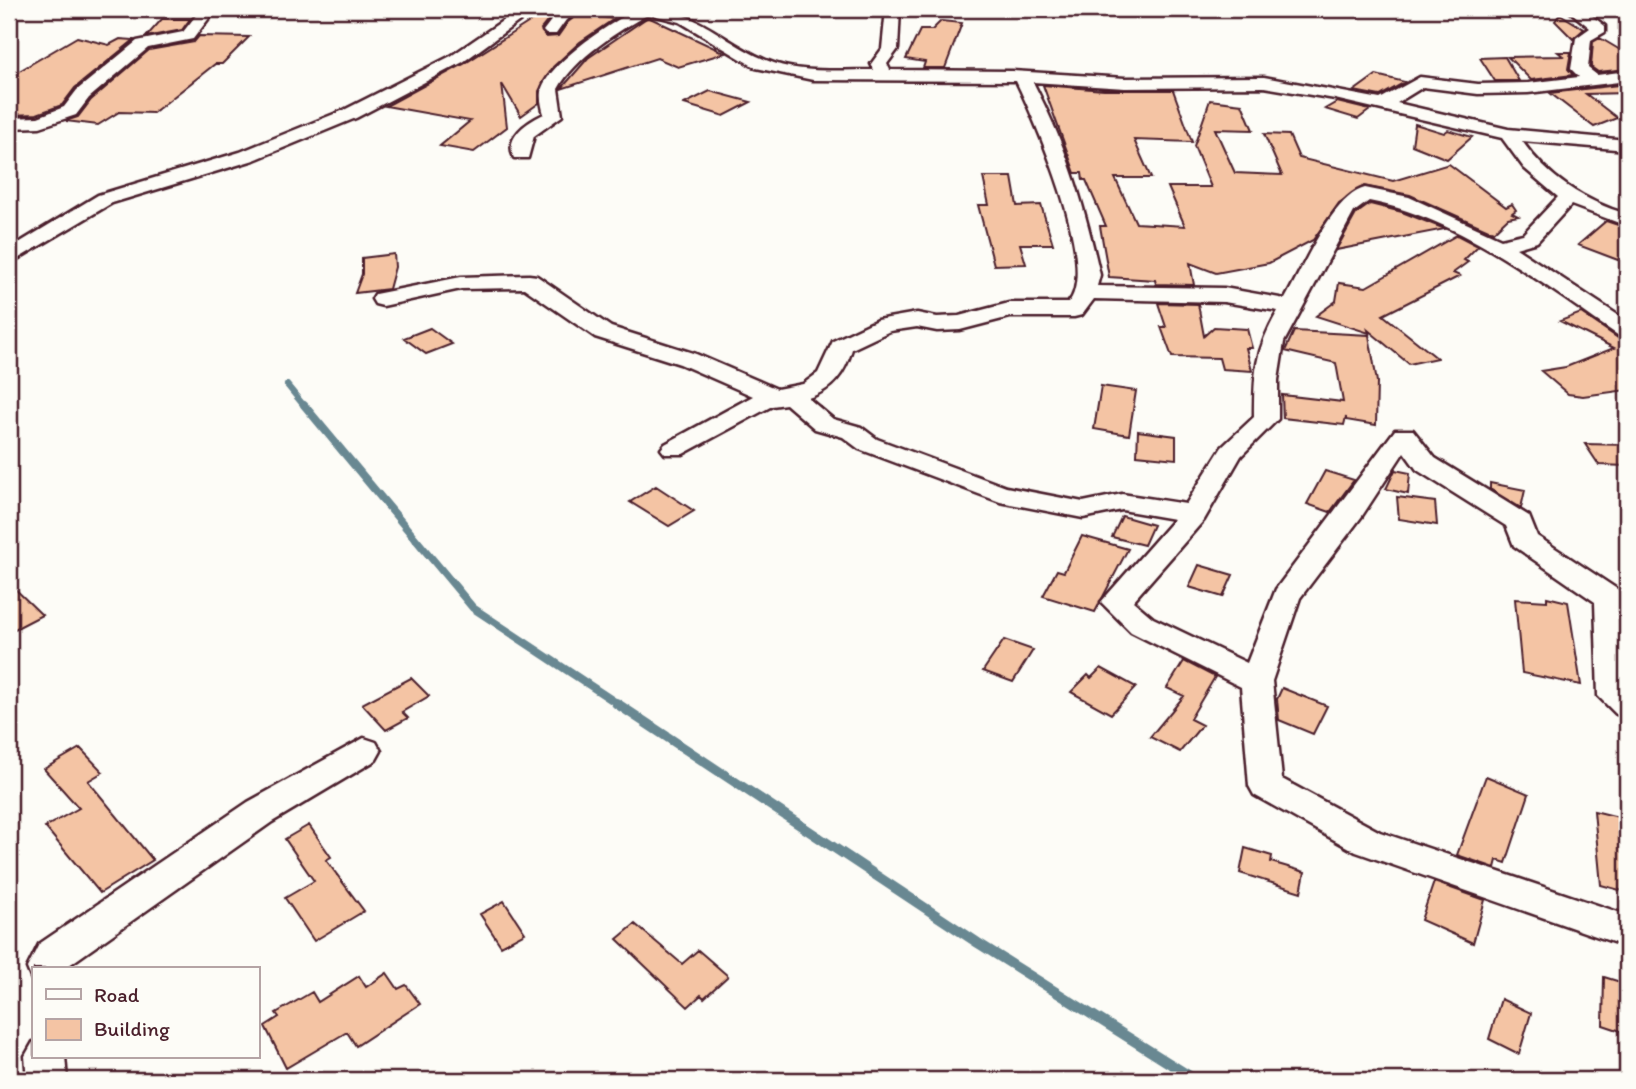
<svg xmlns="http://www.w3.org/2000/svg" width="1636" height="1089" viewBox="0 0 1636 1089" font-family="Itim,sans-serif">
<rect width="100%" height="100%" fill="#fdfcf7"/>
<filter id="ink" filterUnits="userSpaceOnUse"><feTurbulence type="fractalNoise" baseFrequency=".0143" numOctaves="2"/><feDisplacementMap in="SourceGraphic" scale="14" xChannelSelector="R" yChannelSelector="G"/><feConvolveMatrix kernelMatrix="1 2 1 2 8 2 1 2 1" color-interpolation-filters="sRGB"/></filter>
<g filter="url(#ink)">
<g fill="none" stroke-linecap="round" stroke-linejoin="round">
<path stroke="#698892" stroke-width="6" d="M 287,385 L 305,407"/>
<path stroke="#698892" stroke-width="8" d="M 304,405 L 473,608 L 618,704"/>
<path stroke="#698892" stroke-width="10" d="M 616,703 L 978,943 L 1196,1080"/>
</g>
<path fill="#f4c4a4" stroke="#4a1f2b" stroke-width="2" d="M 548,10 L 556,11 L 541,29 L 546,37 L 558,36 L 568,22 L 580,13 L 614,19 L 580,42 L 553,67 L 539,91 L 539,103 L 521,116 L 502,84 L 507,127 L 474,152 L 440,146 L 470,121 L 386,106 L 464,64 Z
M 1560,14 L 1584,29 L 1573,39 L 1555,21 Z
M 648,17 L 725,53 L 678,67 L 657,58 L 561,89 L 588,58 Z
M 162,19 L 190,19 L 182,30 L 146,37 Z
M 941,21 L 962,23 L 945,68 L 923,68 L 925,62 L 906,59 L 920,30 L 932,30 Z
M 199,36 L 249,37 L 222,64 L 215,64 L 153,113 L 119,112 L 98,125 L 66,121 L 78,117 L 91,100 L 149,50 L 194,42 Z
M 77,37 L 109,45 L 120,39 L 134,40 L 75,88 L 62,105 L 37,114 L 9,115 L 9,77 Z
M 1600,38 L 1627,54 L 1627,69 L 1598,72 L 1591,67 L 1593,42 Z
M 1558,52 L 1571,52 L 1568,69 L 1573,75 L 1531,80 L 1508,57 L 1563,56 Z
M 1505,57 L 1519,81 L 1495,81 L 1480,58 Z
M 1376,75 L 1405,82 L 1380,96 L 1354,91 Z
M 1627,84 L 1627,93 L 1586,94 L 1617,118 L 1594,127 L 1550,93 Z
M 1043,85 L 1104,90 L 1173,90 L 1192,142 L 1134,140 L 1151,178 L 1115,178 L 1136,223 L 1185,226 L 1168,187 L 1211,187 L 1194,146 L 1210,100 L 1242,104 L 1253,130 L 1215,129 L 1235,173 L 1282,175 L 1264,134 L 1289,135 L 1299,158 L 1393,181 L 1449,164 L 1506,207 L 1512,204 L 1516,210 L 1512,213 L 1518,216 L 1508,218 L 1493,232 L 1410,195 L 1364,186 L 1339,203 L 1313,240 L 1269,263 L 1216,273 L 1190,263 L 1194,285 L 1156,284 L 1155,280 L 1109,277 L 1100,226 L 1106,226 L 1086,180 L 1083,180 L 1082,173 L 1075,173 Z
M 710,91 L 751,102 L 724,116 L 684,104 Z
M 1337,102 L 1370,110 L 1358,119 L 1325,109 Z
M 1415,124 L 1444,133 L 1448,130 L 1472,137 L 1447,159 L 1412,145 Z
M 983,177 L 1012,177 L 1017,206 L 1041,205 L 1053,244 L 1020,244 L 1026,264 L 994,265 L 978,205 L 989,205 Z
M 1370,204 L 1402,212 L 1445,229 L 1336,250 L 1356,214 Z
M 1606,221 L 1627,228 L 1627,252 L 1618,260 L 1578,245 Z
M 1457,235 L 1478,246 L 1464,260 L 1468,262 L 1453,273 L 1460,276 L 1383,315 L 1437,358 L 1409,364 L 1368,330 L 1369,333 L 1316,316 L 1336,301 L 1339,283 L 1366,287 Z
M 394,254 L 395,267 L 389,289 L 355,293 L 362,274 L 362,258 Z
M 1158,303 L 1198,304 L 1204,336 L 1214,327 L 1247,329 L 1252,348 L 1246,348 L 1252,371 L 1222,369 L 1219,358 L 1172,357 L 1161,327 L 1166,327 Z
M 1581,313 L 1618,338 L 1627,340 L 1627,390 L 1583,396 L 1568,394 L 1541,371 L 1566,367 L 1614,348 L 1560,321 Z
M 430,328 L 452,344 L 426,354 L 404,338 Z
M 1294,331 L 1369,335 L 1377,382 L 1376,425 L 1346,420 L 1346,417 L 1344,425 L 1283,418 L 1282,395 L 1343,402 L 1336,363 L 1285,351 Z
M 1101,386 L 1136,391 L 1129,435 L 1094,429 Z
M 1138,431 L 1176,436 L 1176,459 L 1137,455 Z
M 1585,444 L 1627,445 L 1627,466 L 1599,465 Z
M 1395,470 L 1410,473 L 1408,494 L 1386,489 Z
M 1325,471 L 1354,480 L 1330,512 L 1307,504 Z
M 1490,483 L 1525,490 L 1521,508 L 1490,489 Z
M 656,486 L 694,511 L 669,526 L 630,502 Z
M 1397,497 L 1435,502 L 1437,525 L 1399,519 Z
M 1122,516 L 1153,525 L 1144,545 L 1112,537 Z
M 1082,536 L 1128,549 L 1095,612 L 1043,596 L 1057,570 L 1064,572 Z
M 1199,565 L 1233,575 L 1223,597 L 1189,587 Z
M 9,583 L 42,615 L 9,632 Z
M 1547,597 L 1568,602 L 1581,685 L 1522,673 L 1515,599 L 1547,601 Z
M 1004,640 L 1033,650 L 1013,682 L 983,671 Z
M 1184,661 L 1215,677 L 1190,719 L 1202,725 L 1180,752 L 1150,737 L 1184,696 L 1167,688 Z
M 1101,668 L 1136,687 L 1111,714 L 1071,692 L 1088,675 L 1091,678 Z
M 411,678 L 429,696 L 402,712 L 408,718 L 386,730 L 362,704 Z
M 1282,688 L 1327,706 L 1313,734 L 1279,720 L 1277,699 Z
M 80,748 L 103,772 L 88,781 L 153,860 L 100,893 L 45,827 L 79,808 L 44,769 Z
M 1486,776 L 1529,794 L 1506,863 L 1497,860 L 1495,868 L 1457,855 Z
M 1594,811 L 1627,819 L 1627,892 L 1601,885 Z
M 309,825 L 331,857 L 326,860 L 364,911 L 314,941 L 285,898 L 314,881 L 285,839 Z
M 1245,848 L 1272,856 L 1271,862 L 1305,872 L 1301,892 L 1240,873 Z
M 1434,882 L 1485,900 L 1473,943 L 1421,920 Z
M 504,901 L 525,933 L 501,946 L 480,914 Z
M 635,924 L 682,964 L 698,950 L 728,976 L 704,998 L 701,995 L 688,1007 L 617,939 Z
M 387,973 L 398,989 L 406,985 L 420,1004 L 356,1046 L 347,1032 L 286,1068 L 265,1026 L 279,1017 L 276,1013 L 312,992 L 318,1002 L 359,976 L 366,987 Z
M 1604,977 L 1627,984 L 1627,1033 L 1603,1025 Z
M 1501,999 L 1531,1013 L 1519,1054 L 1489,1039 Z"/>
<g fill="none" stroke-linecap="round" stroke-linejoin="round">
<g stroke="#4a1f2b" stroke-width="5">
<path id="street" d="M 201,9 L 216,9 L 193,39 L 148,48 L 89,98 L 76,115 L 40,127 L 9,128 L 9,118 L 38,117 L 64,107 L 77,90 L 137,41 L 183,32 Z
M 520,9 L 536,9 L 463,62 L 356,118 L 254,160 L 112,203 L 9,264 L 9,249 L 98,195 L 240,152 L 344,110 L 451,56 Z
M 565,9 L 582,9 L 566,20 L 556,34 L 546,34 L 543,31 L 556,14 Z
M 637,9 C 702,9 713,37 766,60 C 798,74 839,70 874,70 L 871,64 L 882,49 L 886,9 L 900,9 L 898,49 L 887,64 L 890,70 L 1012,71 L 1125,78 L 1264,77 L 1380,99 L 1420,77 L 1478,84 L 1528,83 L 1579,77 L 1571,69 L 1576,38 L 1590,28 L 1567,9 L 1583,9 L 1605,26 L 1605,32 L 1591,40 L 1588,68 L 1597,75 L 1627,71 L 1627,81 L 1528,93 L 1478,94 L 1423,87 L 1397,103 L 1508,129 L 1627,140 L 1627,150 L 1522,141 C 1547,177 1585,202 1627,214 L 1627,226 L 1571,205 L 1537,242 L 1516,248 L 1627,321 L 1627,338 L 1619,336 C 1544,285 1460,218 1369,201 L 1354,212 L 1284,342 L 1278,380 L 1278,419 L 1241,456 L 1204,520 L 1133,601 L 1153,618 L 1247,663 L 1276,589 L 1395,430 L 1413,430 L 1435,458 L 1529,516 L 1537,536 L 1620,591 L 1625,598 L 1627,718 L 1616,714 L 1598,696 L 1595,602 L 1514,546 L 1506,526 L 1417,470 L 1404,452 L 1362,516 L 1300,598 L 1272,681 L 1282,779 L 1380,832 L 1627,915 L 1627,947 L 1356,852 L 1254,795 L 1249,786 L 1241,687 L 1131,632 L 1101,602 L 1174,519 L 1122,510 L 1083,518 L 1000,502 L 859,449 L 843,437 L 815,429 L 786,404 L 772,406 L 683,454 L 665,454 L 661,449 L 665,444 L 753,396 L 680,364 L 595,337 L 524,288 L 461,289 L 383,306 L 375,304 L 372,299 L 375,294 L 461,277 L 529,275 L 537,276 L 611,327 L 696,354 L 777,389 L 803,384 L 818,373 L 833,341 L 877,320 L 917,313 L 937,317 L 959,316 L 1009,303 L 1068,303 C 1100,268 1035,120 1016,81 L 813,80 L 756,68 L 680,22 L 649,14 C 619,30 575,58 558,89 L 562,116 L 534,136 L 528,158 L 514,158 C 504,137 527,122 544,114 C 542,107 540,99 541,92 C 547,63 612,22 637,9 ZM 1033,82 L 1125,88 L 1264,87 L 1335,99 L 1502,138 L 1524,168 L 1558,197 L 1523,234 L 1501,239 L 1409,197 L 1365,188 C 1332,196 1302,270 1285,299 L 1224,288 L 1097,286 L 1100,275 C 1083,201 1068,150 1033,82 ZM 1094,299 L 1224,302 L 1278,311 C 1255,351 1254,372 1254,417 L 1222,447 L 1186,504 L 1122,494 L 1083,502 L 1006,487 L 877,439 L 861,427 L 833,419 L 808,398 C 833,390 845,373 852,349 L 890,331 L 917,327 L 937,331 L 960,330 L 1010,317 L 1074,317 L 1082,315 Z
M 364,738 L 376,742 L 381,751 L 376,760 L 272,822 L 65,968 L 33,968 L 32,980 L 27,968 L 39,944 L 248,802 Z
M 33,1042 L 33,1056 L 65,1056 L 67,1080 L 27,1080 L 25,1056 Z"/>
</g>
<use href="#street" fill="#fdfcf7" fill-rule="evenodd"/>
</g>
</g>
<rect width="1636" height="1089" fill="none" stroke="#fdfcf7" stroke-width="35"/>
<rect x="18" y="18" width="1601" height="1054" fill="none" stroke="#4a1f2b" stroke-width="2.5" filter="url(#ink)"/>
<rect x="32" y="967" width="228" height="91" fill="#fdfcf7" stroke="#b5a4a5" stroke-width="2"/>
<rect x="46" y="989" width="35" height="10" fill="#fdfcf7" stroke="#b5a4a5" stroke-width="2"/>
<text x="94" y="1002" font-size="21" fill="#4a1f2b">Road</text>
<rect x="46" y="1019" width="35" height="21" fill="#f4c4a4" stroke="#b5a4a5" stroke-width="2"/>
<text x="94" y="1036" font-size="21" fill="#4a1f2b">Building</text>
</svg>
